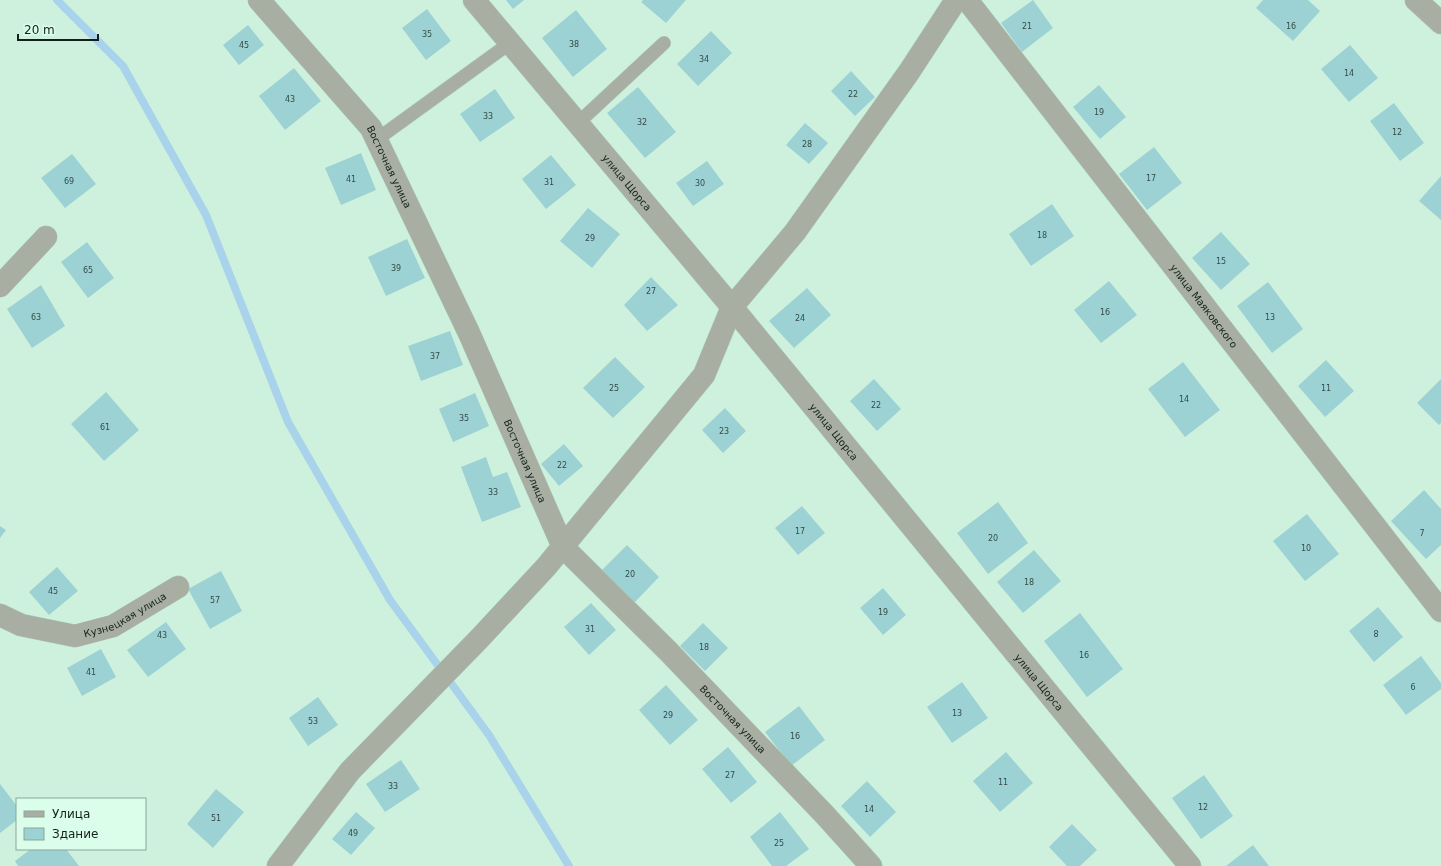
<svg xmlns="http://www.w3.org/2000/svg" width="1441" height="866" viewBox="0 0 1441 866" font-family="'DejaVu Sans',sans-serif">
<rect width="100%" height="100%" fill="#cef1de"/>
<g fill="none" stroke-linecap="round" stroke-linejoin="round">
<path stroke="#a8d3eb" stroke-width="8" d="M 57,0 L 123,66 L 206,215 L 288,422 L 390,600 L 489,735 L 569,866"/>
</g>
<path fill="#9cd2d3" d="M 506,0 L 524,0 L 513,9 Z
M 643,0 L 686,0 L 666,23 L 641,2 Z
M 1033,0 L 1053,28 L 1022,52 L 1001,23 Z
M 1263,0 L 1308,0 L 1320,11 L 1293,41 L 1256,8 Z
M 427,9 L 451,41 L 426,60 L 402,28 Z
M 576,10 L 607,49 L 573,77 L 542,38 Z
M 248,25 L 264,45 L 239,65 L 223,45 Z
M 711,31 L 732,53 L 698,86 L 677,64 Z
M 1350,45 L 1378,78 L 1349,102 L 1321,69 Z
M 294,68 L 321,101 L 285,130 L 259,96 Z
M 851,71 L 875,97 L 855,116 L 831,91 Z
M 1099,85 L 1126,117 L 1100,139 L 1073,107 Z
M 638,87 L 676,132 L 645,158 L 607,113 Z
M 495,89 L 515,118 L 480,142 L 460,114 Z
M 1394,103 L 1424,143 L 1400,161 L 1370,121 Z
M 805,123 L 828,143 L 809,164 L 786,145 Z
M 1154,147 L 1182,183 L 1147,210 L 1119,174 Z
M 361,153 L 376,190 L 341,205 L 325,168 Z
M 72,154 L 96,184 L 65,208 L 41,178 Z
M 551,155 L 576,185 L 546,209 L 522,179 Z
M 707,161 L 724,184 L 693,206 L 676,183 Z
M 1441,176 L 1441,220 L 1419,201 Z
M 1052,204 L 1074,236 L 1031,266 L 1009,234 Z
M 588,208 L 620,234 L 592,268 L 560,241 Z
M 1221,232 L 1250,264 L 1221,290 L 1192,258 Z
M 407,239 L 425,278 L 386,296 L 368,257 Z
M 87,242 L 114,278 L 88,298 L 61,262 Z
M 651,277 L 678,305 L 647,331 L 624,305 Z
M 1109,281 L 1137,315 L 1101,343 L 1074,310 Z
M 1268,282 L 1303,329 L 1272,353 L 1237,306 Z
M 41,285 L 65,326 L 32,348 L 7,309 Z
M 807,288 L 831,315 L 794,348 L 769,321 Z
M 450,331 L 463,365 L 421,381 L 408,346 Z
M 615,357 L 645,387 L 613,418 L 583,388 Z
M 1326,360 L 1354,391 L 1325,417 L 1298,386 Z
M 1183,362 L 1220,410 L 1185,437 L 1148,389 Z
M 874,379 L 901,409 L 877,431 L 850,401 Z
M 1441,379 L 1441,423 L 1439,425 L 1417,403 Z
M 106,392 L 139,430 L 104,461 L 71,424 Z
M 475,393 L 489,426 L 453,442 L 439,409 Z
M 725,408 L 746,431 L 723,453 L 702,430 Z
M 564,444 L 583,466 L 559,486 L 541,464 Z
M 486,457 L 493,477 L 507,472 L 521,507 L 482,522 L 461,467 Z
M 1424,490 L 1441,509 L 1441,545 L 1426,559 L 1391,521 Z
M 998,502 L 1028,543 L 988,574 L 957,533 Z
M 802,506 L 825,533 L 798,555 L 775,528 Z
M 1307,514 L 1339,554 L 1305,581 L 1273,541 Z
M 0,526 L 6,530 L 0,538 Z
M 627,545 L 659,577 L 634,603 L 601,571 Z
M 1034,550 L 1061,581 L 1023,613 L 997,582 Z
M 57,567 L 78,591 L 49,615 L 29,592 Z
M 221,571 L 242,611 L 210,629 L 188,589 Z
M 883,588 L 906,615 L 883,635 L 860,608 Z
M 591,603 L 616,630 L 589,655 L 564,627 Z
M 1378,607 L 1403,637 L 1374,662 L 1349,631 Z
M 1080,613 L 1123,669 L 1087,697 L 1044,641 Z
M 166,622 L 186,649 L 148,677 L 127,650 Z
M 703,623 L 728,648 L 705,671 L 680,646 Z
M 101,649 L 116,677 L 82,696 L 67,668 Z
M 1421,656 L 1441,683 L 1441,689 L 1406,715 L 1383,685 Z
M 962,682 L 988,718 L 952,743 L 927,707 Z
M 666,685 L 698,720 L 670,745 L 639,710 Z
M 318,697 L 338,725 L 308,746 L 289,718 Z
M 799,706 L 825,740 L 791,766 L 765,732 Z
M 728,747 L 757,782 L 731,803 L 702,769 Z
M 1006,752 L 1033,783 L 1000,812 L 973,781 Z
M 401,760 L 420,789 L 385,812 L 366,784 Z
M 1204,775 L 1233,816 L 1201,839 L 1172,798 Z
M 867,781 L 896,812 L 870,837 L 841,806 Z
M 0,784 L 17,806 L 17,820 L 0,833 Z
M 216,789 L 244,812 L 213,848 L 187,824 Z
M 356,812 L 375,828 L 351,855 L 332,839 Z
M 780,812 L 809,849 L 786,866 L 772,866 L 750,837 Z
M 1072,824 L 1097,850 L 1080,866 L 1067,866 L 1049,847 Z
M 1253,845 L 1269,866 L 1226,866 Z
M 31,849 L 66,849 L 79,866 L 18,866 L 15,861 Z"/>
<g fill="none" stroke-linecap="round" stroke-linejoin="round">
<g stroke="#accbbb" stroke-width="14">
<path id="service" d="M 578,123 L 664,43
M 376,140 L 510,43"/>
</g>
<g stroke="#accbbb" stroke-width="23">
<g id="minor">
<path id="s1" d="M 259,0 L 371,128 L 469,333 L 563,547 L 668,651 L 825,815 L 871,866"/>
<path id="s2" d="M 474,0 L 732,307 L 1190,866"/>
<path id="s3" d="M 967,0 L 1441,611"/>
<path d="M 1416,0 L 1441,23"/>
<path d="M 0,286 L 46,237"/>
<path id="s4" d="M 0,615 L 21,625 L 75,636 L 113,626 L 178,587"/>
<path d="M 278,866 L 350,771 L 479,639 L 546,567 L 704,375 L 732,307 L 795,232 L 909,72 L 956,0"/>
</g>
</g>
<use href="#service" stroke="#a8aea1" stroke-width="13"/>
<use href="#minor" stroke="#a8aea1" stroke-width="22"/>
</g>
<g text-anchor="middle" stroke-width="3.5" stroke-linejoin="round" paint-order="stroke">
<g font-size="8" fill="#354c48">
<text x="1027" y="29">21</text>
<text x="1291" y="29">16</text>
<text x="427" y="37">35</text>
<text x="574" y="47">38</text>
<text x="244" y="48">45</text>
<text x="704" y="62">34</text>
<text x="1349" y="76">14</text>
<text x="853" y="97">22</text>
<text x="290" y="102">43</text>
<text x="1099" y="115">19</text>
<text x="488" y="119">33</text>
<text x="642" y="125">32</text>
<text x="1397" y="135">12</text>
<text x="807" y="147">28</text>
<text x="1151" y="181">17</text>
<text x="351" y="182">41</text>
<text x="69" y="184">69</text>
<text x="549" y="185">31</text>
<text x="700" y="186">30</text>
<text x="1042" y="238">18</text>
<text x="590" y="241">29</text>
<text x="1221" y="264">15</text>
<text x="396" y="271">39</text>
<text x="88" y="273">65</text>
<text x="651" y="294">27</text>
<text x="1105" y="315">16</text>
<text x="36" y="320">63</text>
<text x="1270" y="320">13</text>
<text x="800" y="321">24</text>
<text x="435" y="359">37</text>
<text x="614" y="391">25</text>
<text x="1326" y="391">11</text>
<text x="1184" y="402">14</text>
<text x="876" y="408">22</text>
<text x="464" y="421">35</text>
<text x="105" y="430">61</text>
<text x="724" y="434">23</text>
<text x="562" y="468">22</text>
<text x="493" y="495">33</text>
<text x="800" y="534">17</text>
<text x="1422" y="536">7</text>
<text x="993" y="541">20</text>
<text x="1306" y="551">10</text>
<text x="630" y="577">20</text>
<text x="1029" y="585">18</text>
<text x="53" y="594">45</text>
<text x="215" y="603">57</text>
<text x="883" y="615">19</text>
<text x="590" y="632">31</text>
<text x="1376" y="637">8</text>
<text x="162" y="638">43</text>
<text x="704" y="650">18</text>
<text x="1084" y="658">16</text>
<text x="91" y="675">41</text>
<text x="1413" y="690">6</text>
<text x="957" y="716">13</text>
<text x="668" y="718">29</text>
<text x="313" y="724">53</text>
<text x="795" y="739">16</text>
<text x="730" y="778">27</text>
<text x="1003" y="785">11</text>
<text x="393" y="789">33</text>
<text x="1203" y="810">12</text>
<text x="869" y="812">14</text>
<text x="216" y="821">51</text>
<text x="353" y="836">49</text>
<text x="779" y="846">25</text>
</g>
<g font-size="10" fill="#132019" stroke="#dbfeeb">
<text dy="4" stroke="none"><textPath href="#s1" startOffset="213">Восточная улица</textPath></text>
<text dy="4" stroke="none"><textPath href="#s2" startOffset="238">улица Щорса</textPath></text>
<text dy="4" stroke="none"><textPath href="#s3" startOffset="387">улица Маяковского</textPath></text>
<text dy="4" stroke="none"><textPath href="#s2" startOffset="562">улица Щорса</textPath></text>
<text dy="4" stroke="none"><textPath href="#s1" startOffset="537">Восточная улица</textPath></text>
<text dy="4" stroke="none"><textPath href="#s4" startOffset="133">Кузнецкая улица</textPath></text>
<text dy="4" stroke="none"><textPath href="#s2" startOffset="886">улица Щорса</textPath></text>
<text dy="4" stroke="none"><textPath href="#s1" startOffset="873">Восточная улица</textPath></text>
</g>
</g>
<rect x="16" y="798" width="130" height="52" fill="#dbfeeb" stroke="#8ba597"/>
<rect x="24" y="811" width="20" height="6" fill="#a8aea1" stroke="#8ba597"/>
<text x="52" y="818" font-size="12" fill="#132019">Улица</text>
<rect x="24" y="828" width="20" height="12" fill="#9cd2d3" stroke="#8ba597"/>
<text x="52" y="838" font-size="12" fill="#132019">Здание</text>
<path d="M18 34v6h80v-6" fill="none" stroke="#132019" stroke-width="2"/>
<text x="24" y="34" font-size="12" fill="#132019" stroke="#dbfeeb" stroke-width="3" paint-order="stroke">20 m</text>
</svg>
